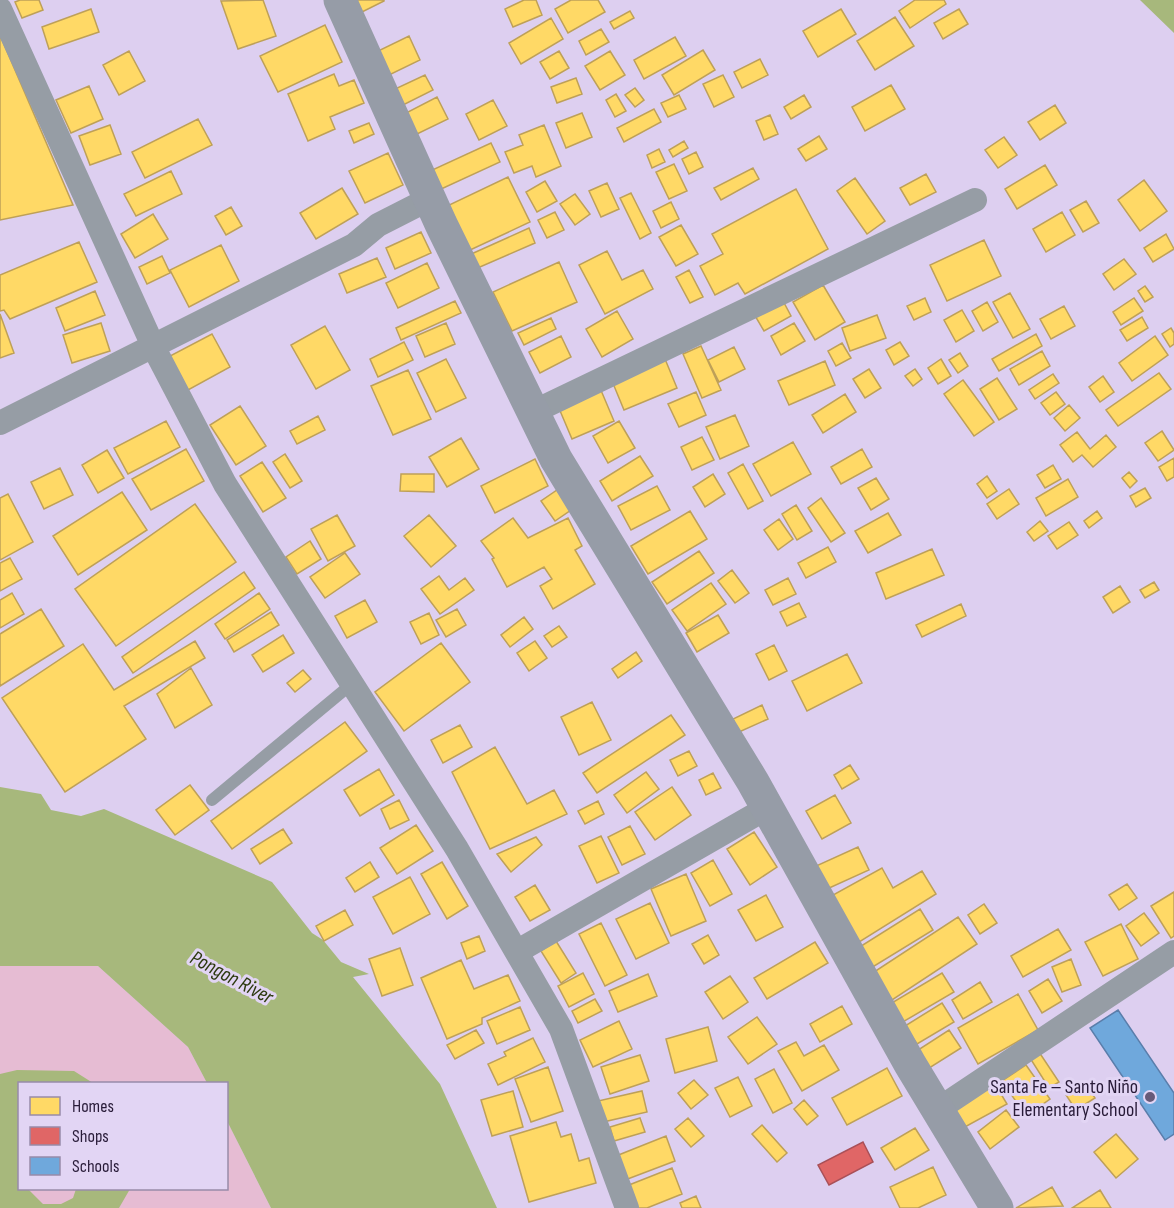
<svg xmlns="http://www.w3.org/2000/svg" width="1174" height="1208" viewBox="0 0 1174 1208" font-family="'Sofia Sans Condensed',sans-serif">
<rect width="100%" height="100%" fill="#ddcff0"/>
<path fill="#e6bcd3" d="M 0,966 L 98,966 L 188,1047 L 207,1083 L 20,1084 L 20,1188 L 226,1188 L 227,1121 L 271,1208 L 0,1208 Z"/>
<path fill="#a7b87c" d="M 1140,0 L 1174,0 L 1174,33 Z
M 0,787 L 41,794 L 51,810 L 81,816 L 104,809 L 272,882 L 312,933 L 323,940 L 341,962 L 369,974 L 353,977 L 440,1084 L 497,1208 L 271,1208 L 227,1121 L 226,1084 L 207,1083 L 188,1047 L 98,966 L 0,966 Z
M 17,1070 L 74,1071 L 93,1083 L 20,1084 L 20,1188 L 28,1189 L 43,1204 L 61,1204 L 73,1198 L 76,1189 L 130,1189 L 119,1208 L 0,1208 L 0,1074 Z"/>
<path fill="#ffd966" stroke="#bea058" stroke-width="1.5" d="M 20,0 L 39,0 L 43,10 L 22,18 L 15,2 Z
M 263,0 L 276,36 L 238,49 L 221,1 Z
M 351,0 L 384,0 L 384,1 L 358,14 Z
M 524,0 L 536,0 L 542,15 L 513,27 L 505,9 Z
M 571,0 L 598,0 L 605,12 L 568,33 L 555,9 Z
M 915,0 L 944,0 L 946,4 L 910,28 L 899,11 Z
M 91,9 L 99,32 L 49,49 L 42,27 Z
M 841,9 L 856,34 L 818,57 L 803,31 Z
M 959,9 L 968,24 L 943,39 L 934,23 Z
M 630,11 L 634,18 L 614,29 L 610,22 Z
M 895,17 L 914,46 L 875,70 L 857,41 Z
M 551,18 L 563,39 L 521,64 L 509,43 Z
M 325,25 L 342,62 L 278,92 L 260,56 Z
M 601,29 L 609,42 L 586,55 L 579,41 Z
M 0,35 L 73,205 L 0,220 Z
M 409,36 L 420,60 L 387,76 L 376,52 Z
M 675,37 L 686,56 L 644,79 L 634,60 Z
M 703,50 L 715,70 L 674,95 L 662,75 Z
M 129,51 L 145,81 L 119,95 L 103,65 Z
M 559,51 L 569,68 L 550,79 L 540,62 Z
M 610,51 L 625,75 L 600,90 L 585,66 Z
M 760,59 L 768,75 L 742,88 L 734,72 Z
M 334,74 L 339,86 L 354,80 L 364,103 L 330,117 L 335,129 L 308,141 L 288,94 Z
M 425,75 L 433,90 L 403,105 L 395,89 Z
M 723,75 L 734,97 L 714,107 L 703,84 Z
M 576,78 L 582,94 L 557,103 L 551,87 Z
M 891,85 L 905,109 L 865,131 L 852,107 Z
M 89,86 L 103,119 L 71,133 L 56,100 Z
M 635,88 L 644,100 L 635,107 L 625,95 Z
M 616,94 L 626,111 L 615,117 L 606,100 Z
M 679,95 L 686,109 L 668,117 L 661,103 Z
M 804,95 L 811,107 L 791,119 L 784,107 Z
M 437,97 L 448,119 L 417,134 L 406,113 Z
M 493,100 L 507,126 L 479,140 L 466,114 Z
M 1055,105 L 1066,123 L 1040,140 L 1028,122 Z
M 654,109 L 661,122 L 624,142 L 617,128 Z
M 582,113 L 592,137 L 566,148 L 556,123 Z
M 770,115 L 778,134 L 764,140 L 756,121 Z
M 198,119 L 212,145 L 145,178 L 132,152 Z
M 369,123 L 374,134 L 354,143 L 349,131 Z
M 110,125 L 121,154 L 90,165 L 79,136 Z
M 544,125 L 561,166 L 536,177 L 532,166 L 514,173 L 505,152 L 523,145 L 519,135 Z
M 819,136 L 827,149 L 806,161 L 798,149 Z
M 1004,137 L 1017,155 L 998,168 L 985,150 Z
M 684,141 L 688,148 L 673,157 L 669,150 Z
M 491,143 L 500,162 L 439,190 L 430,171 Z
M 659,149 L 665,162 L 652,168 L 647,155 Z
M 696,152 L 703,167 L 689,174 L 682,159 Z
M 388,153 L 403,185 L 365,203 L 349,171 Z
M 674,164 L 687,191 L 669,199 L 656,172 Z
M 1045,165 L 1057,185 L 1017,209 L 1005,189 Z
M 753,168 L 759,179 L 721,200 L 714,188 Z
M 171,171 L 182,194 L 136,216 L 124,194 Z
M 926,174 L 936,192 L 910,205 L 900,188 Z
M 508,177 L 530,222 L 468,251 L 447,206 Z
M 855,178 L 885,221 L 867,234 L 837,191 Z
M 1144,180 L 1167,211 L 1140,231 L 1118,200 Z
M 545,181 L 557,201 L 537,212 L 526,192 Z
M 607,183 L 619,209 L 601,217 L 589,191 Z
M 342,188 L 358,214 L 316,239 L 300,213 Z
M 796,189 L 828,249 L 745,294 L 738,283 L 715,295 L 700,266 L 723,254 L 712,234 Z
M 631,193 L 651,233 L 640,239 L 620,198 Z
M 575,194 L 590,214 L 575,225 L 560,204 Z
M 1086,201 L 1099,223 L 1083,232 L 1070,210 Z
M 671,202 L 679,219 L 661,228 L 653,211 Z
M 231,207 L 242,226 L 226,235 L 215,216 Z
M 555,212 L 564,230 L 547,238 L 538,220 Z
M 1062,212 L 1075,235 L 1046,252 L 1033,229 Z
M 153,214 L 168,239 L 135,258 L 121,234 Z
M 681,225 L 698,254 L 676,266 L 659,237 Z
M 529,228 L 535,243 L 473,270 L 467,256 Z
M 421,232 L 431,253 L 395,269 L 386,248 Z
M 1166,234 L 1174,249 L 1153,262 L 1144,248 Z
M 984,240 L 1001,276 L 947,301 L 930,265 Z
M 79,242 L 97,282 L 10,319 L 4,310 L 0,311 L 0,275 Z
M 221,245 L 239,281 L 189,307 L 170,270 Z
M 607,251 L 622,280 L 643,270 L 653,289 L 605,314 L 579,265 Z
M 162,256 L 170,273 L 147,284 L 139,267 Z
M 377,258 L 386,277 L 347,293 L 339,274 Z
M 1124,259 L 1136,274 L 1114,290 L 1103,274 Z
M 559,262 L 577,302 L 512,331 L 493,292 Z
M 427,263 L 439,288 L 398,308 L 386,283 Z
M 689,270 L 703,297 L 690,303 L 676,277 Z
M 823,285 L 845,322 L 815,340 L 793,302 Z
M 1145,286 L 1153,297 L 1145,302 L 1138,291 Z
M 95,291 L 105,315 L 65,331 L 56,308 Z
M 1010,293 L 1030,329 L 1013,338 L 993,302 Z
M 925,298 L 931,312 L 914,320 L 907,306 Z
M 1134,298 L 1143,311 L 1121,325 L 1113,312 Z
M 782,299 L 791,316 L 764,331 L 754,314 Z
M 455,301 L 461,313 L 401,340 L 396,328 Z
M 987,302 L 998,322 L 983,331 L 972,311 Z
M 1064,306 L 1075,326 L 1051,339 L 1040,319 Z
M 962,310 L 974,331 L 956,342 L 944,320 Z
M 617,311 L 633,339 L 602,357 L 586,329 Z
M 0,314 L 14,353 L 0,358 Z
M 877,315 L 886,338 L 850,351 L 842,328 Z
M 1142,317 L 1148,328 L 1127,341 L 1120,330 Z
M 551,318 L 556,329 L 524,345 L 518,333 Z
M 101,323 L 110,351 L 72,363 L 63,335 Z
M 446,323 L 455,344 L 425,357 L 416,336 Z
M 794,323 L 805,341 L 781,355 L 771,336 Z
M 325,326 L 350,370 L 316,389 L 291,345 Z
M 1171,328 L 1174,333 L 1174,344 L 1170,347 L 1162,334 Z
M 212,334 L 230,367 L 188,390 L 170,356 Z
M 1036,334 L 1042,346 L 999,371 L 992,359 Z
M 561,336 L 571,357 L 540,373 L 529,352 Z
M 1155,336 L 1168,355 L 1132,381 L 1119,363 Z
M 404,342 L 413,360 L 378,377 L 370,359 Z
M 900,342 L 909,356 L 894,365 L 886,350 Z
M 842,343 L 851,358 L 836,366 L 828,351 Z
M 701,346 L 721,390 L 702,398 L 683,354 Z
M 734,347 L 745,369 L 719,382 L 708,360 Z
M 1042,351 L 1050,366 L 1019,385 L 1010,369 Z
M 960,353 L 968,366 L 958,373 L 949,360 Z
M 446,359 L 466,398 L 436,412 L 417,373 Z
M 665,359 L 677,388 L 624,410 L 612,381 Z
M 941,359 L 951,376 L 938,384 L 928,368 Z
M 825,361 L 835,385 L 789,405 L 778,381 Z
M 869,369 L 881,388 L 865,398 L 853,379 Z
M 915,369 L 922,379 L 913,386 L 905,376 Z
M 408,370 L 431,419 L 393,435 L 371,386 Z
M 1159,373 L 1171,389 L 1118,426 L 1106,410 Z
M 1053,374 L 1059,383 L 1035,399 L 1029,390 Z
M 1103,376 L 1114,392 L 1100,402 L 1089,387 Z
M 997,378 L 1017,409 L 999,420 L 980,389 Z
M 963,380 L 994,422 L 974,436 L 944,394 Z
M 600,388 L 614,421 L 572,439 L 558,406 Z
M 696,392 L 706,415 L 679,427 L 668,404 Z
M 1056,392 L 1065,404 L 1050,415 L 1041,403 Z
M 845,394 L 856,412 L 823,433 L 812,415 Z
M 1069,405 L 1080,418 L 1065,431 L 1054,418 Z
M 240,406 L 266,446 L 236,465 L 210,425 Z
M 735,415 L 749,446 L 720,459 L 706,427 Z
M 318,416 L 325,430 L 297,444 L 290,431 Z
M 166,421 L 180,447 L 128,474 L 114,448 Z
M 619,421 L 635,448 L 608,463 L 593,436 Z
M 1162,431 L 1174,450 L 1158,461 L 1145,443 Z
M 1077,432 L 1090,449 L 1106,435 L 1116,447 L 1093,467 L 1082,455 L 1073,462 L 1060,445 Z
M 702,437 L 714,460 L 692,470 L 681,447 Z
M 461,438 L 479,469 L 447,487 L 429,457 Z
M 793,442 L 811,474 L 771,496 L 753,464 Z
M 186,449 L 204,481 L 151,510 L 132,479 Z
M 862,449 L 872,467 L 841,484 L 831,467 Z
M 107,450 L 124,478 L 98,493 L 82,465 Z
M 285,454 L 302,481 L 290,488 L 273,462 Z
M 640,456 L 653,476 L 612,501 L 600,481 Z
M 1174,458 L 1174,477 L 1167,481 L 1159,467 Z
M 535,459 L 548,486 L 495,513 L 481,486 Z
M 262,462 L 286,498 L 263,512 L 240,476 Z
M 743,464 L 763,501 L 748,509 L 728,473 Z
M 1053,465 L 1061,479 L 1045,488 L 1037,475 Z
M 60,468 L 73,495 L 44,509 L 31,482 Z
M 1129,472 L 1137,481 L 1130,488 L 1122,478 Z
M 401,474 L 434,474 L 434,492 L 400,491 Z
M 713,474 L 725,494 L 705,507 L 693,487 Z
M 987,476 L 997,491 L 987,498 L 977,484 Z
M 876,478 L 889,499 L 871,510 L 858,488 Z
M 1068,479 L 1078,497 L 1046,516 L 1036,498 Z
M 657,486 L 670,510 L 631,530 L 618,506 Z
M 1145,488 L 1151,498 L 1136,507 L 1130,496 Z
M 1009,489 L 1019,504 L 997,519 L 987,504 Z
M 557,490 L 571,510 L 555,521 L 541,501 Z
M 122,492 L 147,530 L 78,575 L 53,536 Z
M 8,494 L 33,542 L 0,560 L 0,498 Z
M 821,498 L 845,533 L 831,542 L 808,508 Z
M 195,504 L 236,562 L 116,646 L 75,589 Z
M 796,505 L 812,531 L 797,540 L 782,514 Z
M 690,511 L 707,539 L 648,574 L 631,546 Z
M 1097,511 L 1102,518 L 1089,528 L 1084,521 Z
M 888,513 L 901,535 L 868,553 L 855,531 Z
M 337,515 L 355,546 L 328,561 L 311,529 Z
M 429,515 L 456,546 L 431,567 L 404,536 Z
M 513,518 L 528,538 L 568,518 L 582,546 L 575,550 L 595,584 L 553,609 L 540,586 L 552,579 L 544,567 L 507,587 L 492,559 L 494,558 L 481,541 Z
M 779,519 L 793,539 L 778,550 L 764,530 Z
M 1040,521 L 1048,531 L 1034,541 L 1027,532 Z
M 1069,522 L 1078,535 L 1057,549 L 1048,536 Z
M 310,541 L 321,559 L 297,574 L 286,557 Z
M 828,547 L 836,562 L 806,578 L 798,563 Z
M 932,549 L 944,575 L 886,599 L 876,573 Z
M 699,551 L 714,573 L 667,604 L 652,582 Z
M 345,553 L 360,574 L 325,598 L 310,577 Z
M 10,558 L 22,579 L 0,591 L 0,563 Z
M 732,570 L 749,593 L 735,603 L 718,581 Z
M 244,572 L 255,588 L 133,673 L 122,657 Z
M 439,576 L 449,590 L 465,578 L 474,590 L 440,614 L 421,589 Z
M 788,578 L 796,594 L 773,605 L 765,590 Z
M 1154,582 L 1159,590 L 1145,598 L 1140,590 Z
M 711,583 L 726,604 L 687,631 L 672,610 Z
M 1120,586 L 1130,602 L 1113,613 L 1103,597 Z
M 12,593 L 24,614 L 0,628 L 0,600 Z
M 259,593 L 270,609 L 225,639 L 215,624 Z
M 365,600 L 377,622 L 347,638 L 335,616 Z
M 799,603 L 806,617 L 787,626 L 780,612 Z
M 961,604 L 966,616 L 922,637 L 916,625 Z
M 41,609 L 64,646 L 0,686 L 0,634 Z
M 457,609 L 466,625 L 446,637 L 436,620 Z
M 271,612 L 279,625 L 234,652 L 227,640 Z
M 429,613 L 439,635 L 421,644 L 410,622 Z
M 718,615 L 729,633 L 697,652 L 686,633 Z
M 524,617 L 533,629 L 510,647 L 501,635 Z
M 559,626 L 567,637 L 552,647 L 544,636 Z
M 283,635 L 294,653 L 263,672 L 252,655 Z
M 195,641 L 205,658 L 124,706 L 146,739 L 65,792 L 2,698 L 83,644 L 114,690 Z
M 535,641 L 547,658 L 529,671 L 517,653 Z
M 441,643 L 470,682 L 404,731 L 375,692 Z
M 774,645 L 787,671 L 769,680 L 756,654 Z
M 636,652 L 642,661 L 618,678 L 612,669 Z
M 847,654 L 862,683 L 807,711 L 792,681 Z
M 191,668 L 212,705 L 175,728 L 157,694 Z
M 303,670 L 311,679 L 295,692 L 287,683 Z
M 592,702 L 611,740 L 579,755 L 561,717 Z
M 762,705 L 768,719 L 739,732 L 733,719 Z
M 671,715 L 685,735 L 597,793 L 583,773 Z
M 345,722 L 367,751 L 232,849 L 211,821 Z
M 460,725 L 472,747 L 443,763 L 431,740 Z
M 495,747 L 527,804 L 554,790 L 567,814 L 490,849 L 452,772 Z
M 689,751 L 697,766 L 678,776 L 670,760 Z
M 850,765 L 859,779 L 842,789 L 834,775 Z
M 379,769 L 394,795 L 360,816 L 344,790 Z
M 646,772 L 659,789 L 627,813 L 614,795 Z
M 713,773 L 721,788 L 706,795 L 699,780 Z
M 190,785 L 209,810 L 175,835 L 156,810 Z
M 672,787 L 691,815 L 655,840 L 635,812 Z
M 835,795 L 851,823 L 822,839 L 806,811 Z
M 399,800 L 409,820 L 390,829 L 381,809 Z
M 598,801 L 604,814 L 585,824 L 578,811 Z
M 416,825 L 433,851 L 397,874 L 380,848 Z
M 630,826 L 645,854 L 622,865 L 608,837 Z
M 283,829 L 292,843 L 260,864 L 251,849 Z
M 754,832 L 777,867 L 750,885 L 727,849 Z
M 601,836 L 619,873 L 597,883 L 579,846 Z
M 536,837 L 542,845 L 511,872 L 497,854 Z
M 858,847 L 869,870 L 827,889 L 816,866 Z
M 713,860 L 732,894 L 710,906 L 691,873 Z
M 370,862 L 379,877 L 355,892 L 346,878 Z
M 442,862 L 468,906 L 447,919 L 421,874 Z
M 882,868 L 893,888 L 922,871 L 936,894 L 856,944 L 833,895 Z
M 686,874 L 706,921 L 671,936 L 651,889 Z
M 410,877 L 430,914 L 393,934 L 373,897 Z
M 1127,884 L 1137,898 L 1119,910 L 1109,895 Z
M 535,885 L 550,910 L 530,921 L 515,897 Z
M 1174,892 L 1174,936 L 1171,938 L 1151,906 Z
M 766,895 L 783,927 L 756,941 L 738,910 Z
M 650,903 L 669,943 L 636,959 L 616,919 Z
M 984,904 L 997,923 L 980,934 L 968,915 Z
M 920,909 L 933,930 L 871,968 L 858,948 Z
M 345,910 L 353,925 L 324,941 L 316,926 Z
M 1144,913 L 1159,933 L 1141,946 L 1126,926 Z
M 958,917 L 977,944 L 892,1000 L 874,972 Z
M 601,923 L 627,975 L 605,986 L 579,934 Z
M 1121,924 L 1138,959 L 1103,976 L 1085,942 Z
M 1058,929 L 1071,950 L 1023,977 L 1011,956 Z
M 708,935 L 719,955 L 704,964 L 692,944 Z
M 479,936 L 485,951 L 467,959 L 461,943 Z
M 556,941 L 576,973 L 561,983 L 541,951 Z
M 815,942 L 828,963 L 767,999 L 754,978 Z
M 400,948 L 413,985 L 382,996 L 369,959 Z
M 1071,959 L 1081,985 L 1062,992 L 1052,967 Z
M 461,960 L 474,989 L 508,975 L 520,1001 L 482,1018 L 482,1024 L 447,1039 L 421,978 Z
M 583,973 L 594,994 L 569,1007 L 558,986 Z
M 942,973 L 954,992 L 901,1023 L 890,1004 Z
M 648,974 L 657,996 L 618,1012 L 609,991 Z
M 730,976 L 748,1002 L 723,1019 L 705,992 Z
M 1048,979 L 1062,1001 L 1042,1013 L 1029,991 Z
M 980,982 L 992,1002 L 963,1019 L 952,1000 Z
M 1018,994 L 1038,1030 L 978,1064 L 958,1028 Z
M 595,999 L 602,1011 L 578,1023 L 572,1011 Z
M 942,1003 L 954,1022 L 917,1044 L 905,1026 Z
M 842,1006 L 852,1024 L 820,1042 L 810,1024 Z
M 520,1007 L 530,1030 L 497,1044 L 487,1021 Z
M 757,1017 L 777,1044 L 748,1064 L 728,1037 Z
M 619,1021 L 632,1049 L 593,1067 L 580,1040 Z
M 708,1027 L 717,1061 L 675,1073 L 666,1039 Z
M 476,1030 L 484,1043 L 455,1059 L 447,1045 Z
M 949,1030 L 961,1048 L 926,1070 L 915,1052 Z
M 533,1038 L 545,1062 L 498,1085 L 488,1064 L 506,1056 L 504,1052 Z
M 796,1042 L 804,1056 L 824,1045 L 839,1070 L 802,1091 L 778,1051 Z
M 1039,1052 L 1059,1082 L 1049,1088 L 1030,1058 Z
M 640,1055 L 649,1081 L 610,1094 L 601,1067 Z
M 1026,1065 L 1050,1099 L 1026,1116 L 1002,1081 Z
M 548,1067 L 563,1111 L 531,1122 L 515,1079 Z
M 887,1068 L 902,1096 L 847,1125 L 832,1098 Z
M 774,1069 L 792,1103 L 773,1113 L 755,1079 Z
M 738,1077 L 752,1106 L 730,1117 L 715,1088 Z
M 992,1079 L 1007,1104 L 963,1128 L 948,1104 Z
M 694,1080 L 708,1095 L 691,1109 L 678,1093 Z
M 1085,1083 L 1095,1098 L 1076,1110 L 1066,1095 Z
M 513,1091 L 523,1127 L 492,1136 L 481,1100 Z
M 642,1091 L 647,1112 L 603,1122 L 598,1101 Z
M 804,1100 L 818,1116 L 807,1125 L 794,1109 Z
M 1006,1110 L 1019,1127 L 990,1149 L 978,1132 Z
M 640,1118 L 645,1132 L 614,1141 L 610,1127 Z
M 688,1118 L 704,1136 L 691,1147 L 675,1129 Z
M 556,1122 L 561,1137 L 571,1134 L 579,1161 L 589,1158 L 596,1183 L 529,1202 L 510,1136 Z
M 762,1125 L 787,1153 L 777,1162 L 752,1134 Z
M 915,1128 L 929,1150 L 895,1170 L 881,1148 Z
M 1116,1134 L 1138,1159 L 1116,1178 L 1094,1152 Z
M 666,1136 L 675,1161 L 625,1180 L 616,1156 Z
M 933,1167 L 946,1195 L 918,1208 L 900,1208 L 890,1187 Z
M 672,1168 L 682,1194 L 647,1208 L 638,1208 L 629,1185 Z
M 1052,1187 L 1063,1206 L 1016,1208 Z
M 1100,1190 L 1111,1208 L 1072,1208 Z
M 696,1196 L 701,1208 L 682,1208 L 680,1203 Z"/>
<path fill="#e06666" stroke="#a95058" stroke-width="1.5" d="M 863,1142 L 873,1162 L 829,1185 L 818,1165 Z"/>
<path fill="#6fa8dc" stroke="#5a7eab" stroke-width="1.5" d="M 1118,1010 L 1174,1093 L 1174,1134 L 1165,1140 L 1090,1028 Z"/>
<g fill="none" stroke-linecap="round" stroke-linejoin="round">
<path stroke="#969da5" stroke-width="12" d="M 212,800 L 354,682"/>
<path stroke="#969da5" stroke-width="24" d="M 0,9 L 154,348 L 225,484 L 457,849 L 561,1029 L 627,1208
M 533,412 L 975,200
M 0,423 L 354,245 L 378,225 L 429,199
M 518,951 L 767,808
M 937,1110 L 1174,952"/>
<path stroke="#969ca7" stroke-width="33" d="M 340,0 L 441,224 L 556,459 L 753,782 L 910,1064 L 997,1208"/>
</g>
<circle fill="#675a78" stroke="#e2d5f4" stroke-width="2" cx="1150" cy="1097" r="6"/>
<g text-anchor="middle" stroke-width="6" stroke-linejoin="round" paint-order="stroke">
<g font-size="20" fill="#281b38" stroke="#e2d5f4" text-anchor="end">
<text x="1138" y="1093">Santa Fe – Santo Niño<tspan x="1138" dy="23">Elementary School</tspan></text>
</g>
<g font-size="21" font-style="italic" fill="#2d3a10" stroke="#e2d5f4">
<text transform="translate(232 977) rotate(28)" y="7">Pongon River</text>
</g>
</g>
<rect x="18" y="1082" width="210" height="108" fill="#e2d5f4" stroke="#988ba9" stroke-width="1.5"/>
<rect x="30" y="1097" width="30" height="18" fill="#ffd966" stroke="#988ba9" stroke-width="1.5"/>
<text x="72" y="1112" font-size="18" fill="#281b38">Homes</text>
<rect x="30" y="1127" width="30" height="18" fill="#e06666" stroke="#988ba9" stroke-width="1.5"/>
<text x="72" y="1142" font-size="18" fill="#281b38">Shops</text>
<rect x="30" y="1157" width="30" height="18" fill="#6fa8dc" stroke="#988ba9" stroke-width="1.5"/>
<text x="72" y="1172" font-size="18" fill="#281b38">Schools</text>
</svg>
